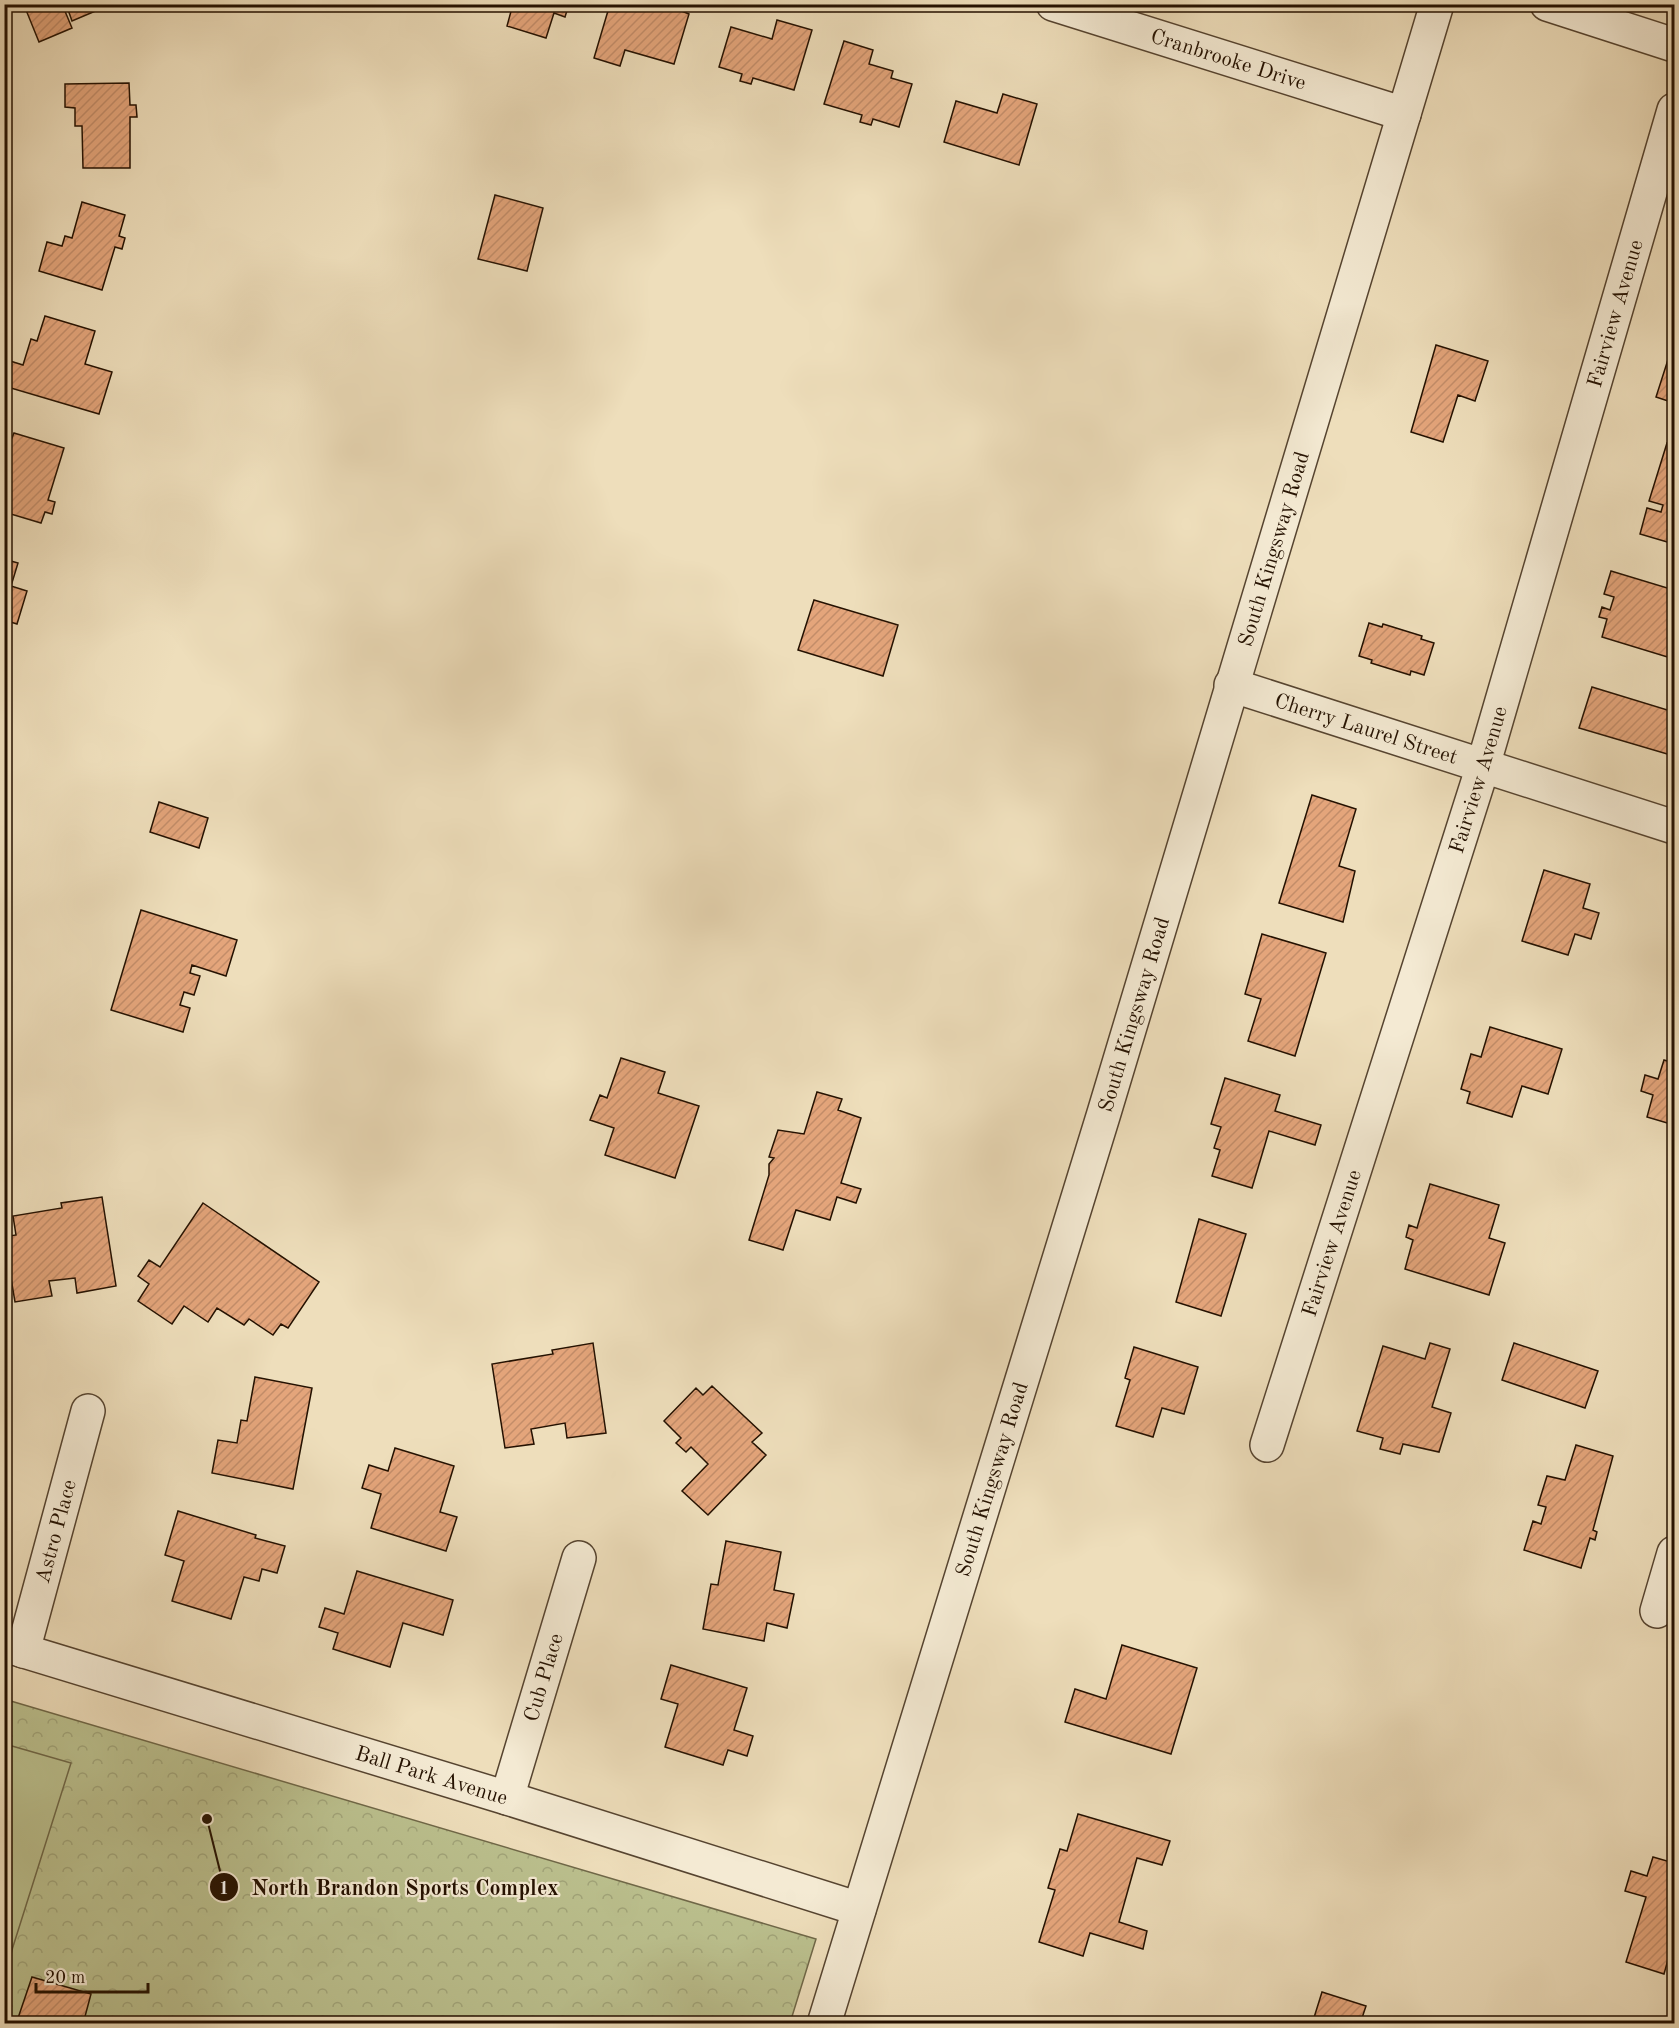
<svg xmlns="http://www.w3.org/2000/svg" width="1679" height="2028" viewBox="0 0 1679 2028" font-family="'Old Standard TT',serif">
<defs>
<pattern id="park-crowns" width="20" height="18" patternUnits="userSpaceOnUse" patternTransform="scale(1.5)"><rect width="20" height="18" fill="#bbc08e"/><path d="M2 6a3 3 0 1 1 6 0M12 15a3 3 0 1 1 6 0" fill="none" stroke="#a1a479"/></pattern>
<pattern id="building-hatch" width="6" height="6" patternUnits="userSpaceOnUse" patternTransform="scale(1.5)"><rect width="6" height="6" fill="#e4a57b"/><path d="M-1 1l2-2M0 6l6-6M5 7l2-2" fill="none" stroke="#c38d69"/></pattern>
</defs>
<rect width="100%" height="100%" fill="#eedebb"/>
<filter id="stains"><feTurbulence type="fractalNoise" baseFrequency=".00333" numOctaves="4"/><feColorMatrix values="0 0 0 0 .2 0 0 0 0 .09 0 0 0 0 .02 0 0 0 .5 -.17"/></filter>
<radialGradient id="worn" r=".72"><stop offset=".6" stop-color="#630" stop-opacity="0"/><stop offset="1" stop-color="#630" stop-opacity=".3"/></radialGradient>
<path fill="url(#park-crowns)" stroke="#706848" stroke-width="1.5" d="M 4,1699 L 816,1939 L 790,2023 L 5,2023 Z"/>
<path fill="#bbc08e" stroke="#706848" stroke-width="1.5" d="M 5,1744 L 71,1763 L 5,1972 L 4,1744 Z"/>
<path fill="url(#building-hatch)" stroke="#241101" stroke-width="1.5" d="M 40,4 L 62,4 L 72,28 L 39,42 L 26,10 Z
M 66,4 L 112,4 L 72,21 Z
M 513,4 L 569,4 L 565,17 L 554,13 L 546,38 L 507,26 Z
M 610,4 L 664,4 L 689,14 L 674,64 L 625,50 L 620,66 L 594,58 Z
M 777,20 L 812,30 L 794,90 L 753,78 L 751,84 L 740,81 L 742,74 L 719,67 L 731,27 L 772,39 Z
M 844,41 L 873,50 L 869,64 L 893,71 L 891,78 L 912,84 L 899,127 L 873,119 L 871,125 L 860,122 L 862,115 L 824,104 Z
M 129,83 L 130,105 L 136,105 L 137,117 L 130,117 L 130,168 L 83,168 L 82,126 L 75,126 L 75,108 L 65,107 L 65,84 Z
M 1003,94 L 1037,104 L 1019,165 L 944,142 L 956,101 L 997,113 Z
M 495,195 L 543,208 L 527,271 L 478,259 Z
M 82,202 L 125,215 L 119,236 L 125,238 L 122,249 L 115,247 L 102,290 L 39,271 L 47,242 L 62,246 L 65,236 L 72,238 Z
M 45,316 L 95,331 L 85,364 L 112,372 L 99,414 L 4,386 L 7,360 L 23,365 L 31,339 L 37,341 Z
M 1673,344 L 1674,344 L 1674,403 L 1656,397 Z
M 1436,345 L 1488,361 L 1475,401 L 1458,395 L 1443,442 L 1411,432 Z
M 14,433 L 64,448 L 48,500 L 55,502 L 52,514 L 45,512 L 41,523 L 4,512 L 4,457 Z
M 1667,443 L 1674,445 L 1674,544 L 1640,534 L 1647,508 L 1661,512 L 1663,505 L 1649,501 Z
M 4,559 L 18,563 L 11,586 L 27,591 L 17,624 L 4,620 Z
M 1611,571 L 1674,590 L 1674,659 L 1602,637 L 1607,619 L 1599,617 L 1602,607 L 1610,610 L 1614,597 L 1604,594 Z
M 814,600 L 898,625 L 883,676 L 798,650 Z
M 1369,623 L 1382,627 L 1383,624 L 1422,636 L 1421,639 L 1434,643 L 1424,675 L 1411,671 L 1410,675 L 1371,663 L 1372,660 L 1359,656 Z
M 1592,687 L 1674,712 L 1674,756 L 1579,728 Z
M 1312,795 L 1356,809 L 1339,866 L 1355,871 L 1343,922 L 1279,903 Z
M 159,802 L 208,818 L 199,848 L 150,832 Z
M 1544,870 L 1590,884 L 1583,908 L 1599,913 L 1591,939 L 1575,934 L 1568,955 L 1522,941 Z
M 141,910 L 237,940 L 226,976 L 192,965 L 190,973 L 200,976 L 194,995 L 184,992 L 180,1005 L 190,1008 L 183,1032 L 111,1010 Z
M 1262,934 L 1326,953 L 1295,1056 L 1248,1041 L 1261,999 L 1245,994 Z
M 1490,1027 L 1562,1049 L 1548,1094 L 1522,1086 L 1512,1117 L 1467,1103 L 1470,1092 L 1461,1089 L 1471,1054 L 1481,1057 Z
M 621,1058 L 665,1072 L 658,1093 L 699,1106 L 675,1178 L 605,1155 L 614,1128 L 590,1120 L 600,1095 L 607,1098 Z
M 1664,1060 L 1674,1063 L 1674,1125 L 1647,1117 L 1653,1095 L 1641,1091 L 1645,1075 L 1658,1079 Z
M 1225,1078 L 1280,1095 L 1275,1111 L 1321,1125 L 1315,1145 L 1269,1131 L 1252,1188 L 1212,1176 L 1220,1150 L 1214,1148 L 1221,1127 L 1211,1124 Z
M 817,1092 L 842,1099 L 838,1110 L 861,1118 L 841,1183 L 861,1189 L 856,1203 L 837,1197 L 830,1220 L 796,1210 L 783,1250 L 749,1240 L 769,1175 L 769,1164 L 774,1158 L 769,1157 L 778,1130 L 804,1134 Z
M 1430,1184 L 1499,1205 L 1489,1238 L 1505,1243 L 1489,1295 L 1405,1269 L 1413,1240 L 1406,1237 L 1409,1225 L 1417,1228 Z
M 102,1197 L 116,1286 L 77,1293 L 75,1278 L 49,1281 L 52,1296 L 15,1302 L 4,1237 L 16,1235 L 13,1216 L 62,1208 L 61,1203 Z
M 203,1203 L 319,1282 L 288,1328 L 281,1324 L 273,1335 L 249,1319 L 244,1325 L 217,1308 L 208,1322 L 184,1306 L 172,1324 L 138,1301 L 149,1284 L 138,1276 L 149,1260 L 160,1267 Z
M 1199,1219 L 1246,1234 L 1221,1316 L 1176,1302 Z
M 593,1343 L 606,1433 L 567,1438 L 565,1423 L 531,1429 L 534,1444 L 505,1448 L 492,1364 L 553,1354 L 552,1350 Z
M 1430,1343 L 1450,1349 L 1432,1407 L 1451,1413 L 1439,1452 L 1403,1444 L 1400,1454 L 1380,1449 L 1383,1438 L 1357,1431 L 1383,1346 L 1425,1359 Z
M 1514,1343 L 1598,1371 L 1585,1408 L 1502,1380 Z
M 1134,1347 L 1198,1367 L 1184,1414 L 1162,1408 L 1153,1437 L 1116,1426 L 1130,1380 L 1125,1378 Z
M 255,1377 L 312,1388 L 293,1489 L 212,1473 L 218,1440 L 237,1443 L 241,1420 L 247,1421 Z
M 712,1386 L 762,1433 L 752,1442 L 766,1455 L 708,1515 L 682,1491 L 708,1464 L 691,1447 L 686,1452 L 676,1443 L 681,1438 L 664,1421 L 696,1388 L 703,1395 Z
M 1576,1445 L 1613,1456 L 1593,1530 L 1597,1532 L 1595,1540 L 1590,1538 L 1581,1568 L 1524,1550 L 1533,1521 L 1541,1524 L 1546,1507 L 1538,1505 L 1547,1476 L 1565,1480 Z
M 395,1448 L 454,1466 L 440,1512 L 457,1517 L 446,1551 L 371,1528 L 381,1494 L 362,1488 L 369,1465 L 388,1471 Z
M 178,1511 L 256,1535 L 255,1538 L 285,1546 L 277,1573 L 262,1569 L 259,1581 L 244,1577 L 231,1619 L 172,1601 L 184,1561 L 165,1555 Z
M 726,1541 L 781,1552 L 774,1590 L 794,1594 L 787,1628 L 767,1623 L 764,1641 L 703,1629 L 711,1584 L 718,1585 Z
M 357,1571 L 453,1600 L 443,1635 L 403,1623 L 390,1667 L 333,1649 L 338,1633 L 319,1627 L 325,1608 L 344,1614 Z
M 1122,1645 L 1197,1668 L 1171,1754 L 1065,1722 L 1075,1689 L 1106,1699 Z
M 671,1665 L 747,1688 L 734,1730 L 753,1736 L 747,1756 L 728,1750 L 723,1765 L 665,1747 L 678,1704 L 661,1699 Z
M 1078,1814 L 1170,1841 L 1162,1865 L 1137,1858 L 1119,1922 L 1147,1931 L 1143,1949 L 1090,1933 L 1083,1956 L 1039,1942 L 1055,1890 L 1048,1888 L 1060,1849 L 1067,1851 Z
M 1653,1857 L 1674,1863 L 1674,1938 L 1664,1974 L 1626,1962 L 1646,1897 L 1625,1891 L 1631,1871 L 1647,1876 Z
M 32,1977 L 91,1994 L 83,2024 L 16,2024 Z
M 1322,1992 L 1366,2006 L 1360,2024 L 1312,2024 Z"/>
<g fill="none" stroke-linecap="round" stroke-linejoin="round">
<g stroke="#564430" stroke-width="36">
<g id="minor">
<path id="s1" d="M 1053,4 L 1404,114"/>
<path d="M 1547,4 L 1674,45"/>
<path id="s2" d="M 1231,685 L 1674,827"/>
<path id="s3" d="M 1267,1445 L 1483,766 L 1674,110"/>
<path d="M 1657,1611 L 1674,1553"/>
<path id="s4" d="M 4,1645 L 507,1798 L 859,1909"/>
<path id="s5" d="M 23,1651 L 88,1411"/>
<path id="s6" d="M 507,1798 L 579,1558"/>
<path id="s7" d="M 824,2024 L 1104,1113 L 1437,4"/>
</g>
</g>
<use href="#minor" stroke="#f4ead3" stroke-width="33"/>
</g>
<g text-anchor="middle" stroke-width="4.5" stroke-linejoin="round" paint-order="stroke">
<g font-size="21" fill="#241101" stroke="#f4ead3">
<text dy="7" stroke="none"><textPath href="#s1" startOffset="184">Cranbrooke Drive</textPath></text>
<text dy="7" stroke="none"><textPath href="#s3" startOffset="1184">Fairview Avenue</textPath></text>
<text dy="7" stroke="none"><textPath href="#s7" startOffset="1542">South Kingsway Road</textPath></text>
<text dy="7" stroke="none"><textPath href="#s2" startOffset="142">Cherry Laurel Street</textPath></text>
<text dy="7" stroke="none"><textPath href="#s3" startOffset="698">Fairview Avenue</textPath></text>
<text dy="7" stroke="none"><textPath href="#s7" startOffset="1056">South Kingsway Road</textPath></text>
<text dy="7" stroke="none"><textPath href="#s3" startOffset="212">Fairview Avenue</textPath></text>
<text dy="7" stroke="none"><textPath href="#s7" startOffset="570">South Kingsway Road</textPath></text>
<text dy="7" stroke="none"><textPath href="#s5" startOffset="124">Astro Place</textPath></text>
<text dy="7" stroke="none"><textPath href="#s6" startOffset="126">Cub Place</textPath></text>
<text dy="7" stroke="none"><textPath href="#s4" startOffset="447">Ball Park Avenue</textPath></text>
</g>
</g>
<path fill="none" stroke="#241101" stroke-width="2" d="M207 1819L224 1887"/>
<g fill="#241101" stroke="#f4ead3" stroke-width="2">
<circle cx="207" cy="1819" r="6"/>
<circle cx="224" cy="1887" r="15"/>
</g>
<g font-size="18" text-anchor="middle" font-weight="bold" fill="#fff">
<text x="224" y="1894">1</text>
</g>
<g font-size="22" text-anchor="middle" font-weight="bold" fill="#241101" stroke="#f4ead3" stroke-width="4.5" stroke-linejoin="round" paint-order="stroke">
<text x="405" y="1895">North Brandon Sports Complex</text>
</g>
<rect width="1679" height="2028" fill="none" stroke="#eedebb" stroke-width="24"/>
<rect x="6" y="6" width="1667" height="2016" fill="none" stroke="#241101" stroke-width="3"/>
<rect x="12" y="12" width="1655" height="2004" fill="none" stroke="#241101" stroke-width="1.5"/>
<path d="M36 1983v9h112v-9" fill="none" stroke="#241101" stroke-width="3"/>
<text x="45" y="1983" font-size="18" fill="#241101" stroke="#f4ead3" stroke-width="4.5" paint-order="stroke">20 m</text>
<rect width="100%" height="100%" filter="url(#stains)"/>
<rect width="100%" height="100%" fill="url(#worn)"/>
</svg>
